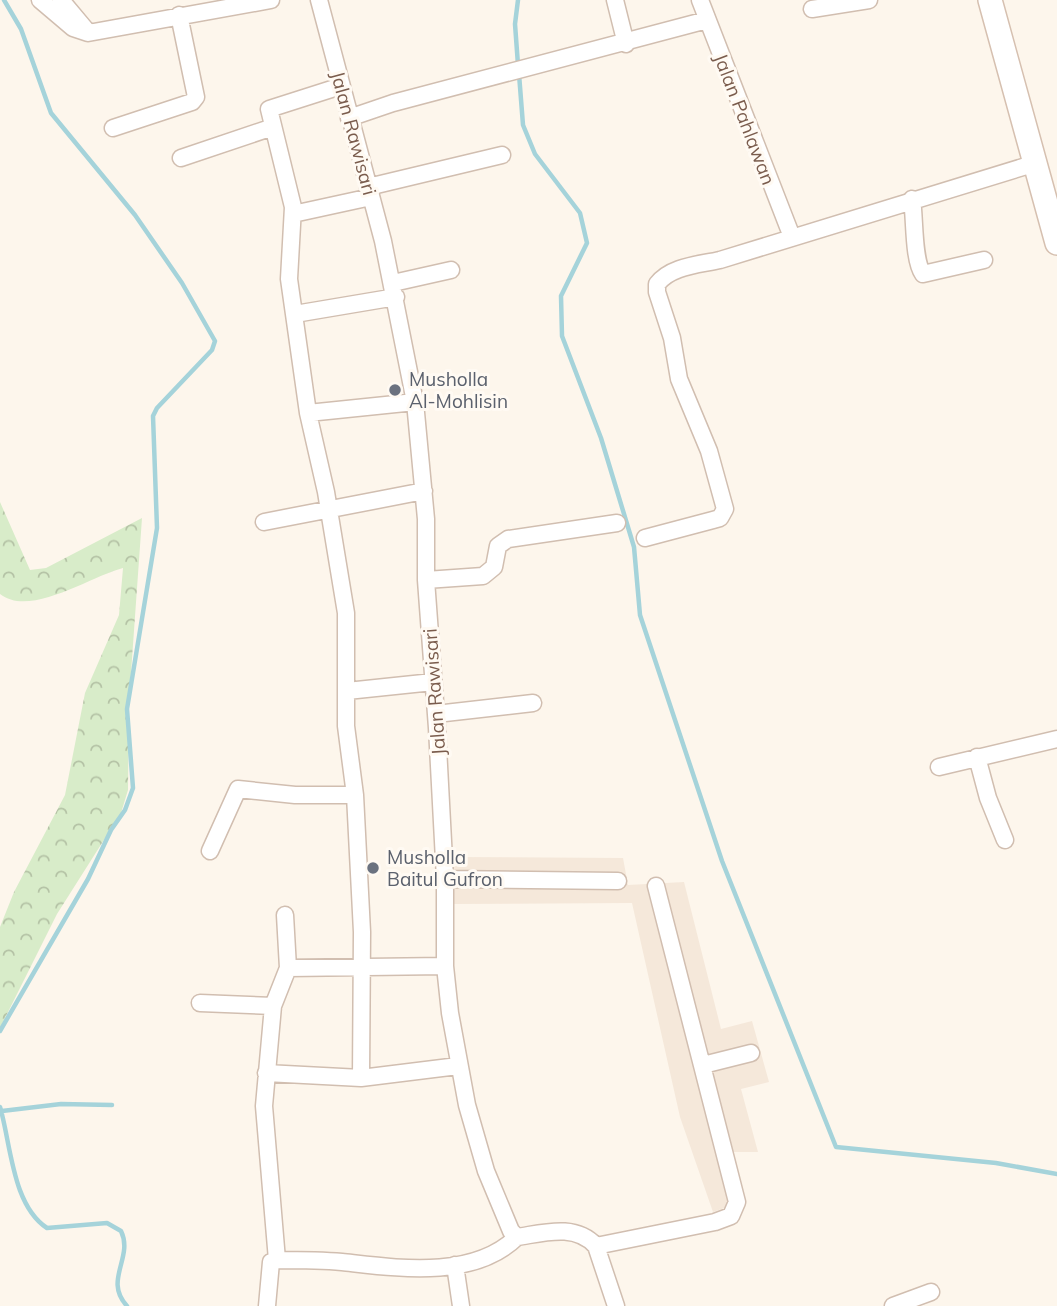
<svg xmlns="http://www.w3.org/2000/svg" width="1057" height="1306" viewBox="0 0 1057 1306" font-family="Mulish,sans-serif">
<defs>
<pattern id="forest-crowns" width="20" height="18" patternUnits="userSpaceOnUse" patternTransform="scale(1.75)"><rect width="20" height="18" fill="#d8ecc9"/><path d="M2 6a3 3 0 1 1 6 0M12 15a3 3 0 1 1 6 0" fill="none" stroke="#b4c2a5"/></pattern>
</defs>
<rect width="100%" height="100%" fill="#fdf6ec"/>
<path fill="#f5e8da" d="M 450,857 L 623,858 L 628,885 L 684,882 L 721,1029 L 752,1021 L 769,1082 L 741,1089 L 758,1152 L 732,1152 L 744,1201 L 713,1212 L 680,1117 L 632,903 L 451,904 Z"/>
<path fill="url(#forest-crowns)" d="M 0,502 L 30,570 L 46,568 L 142,518 L 129,701 L 128,790 L 121,813 L 57,914 L 0,1028 L 0,927 L 14,892 L 65,795 L 85,693 L 119,615 L 123,568 C 91,576 30,618 0,594 Z"/>
<g fill="none" stroke-linecap="round" stroke-linejoin="round">
<path stroke="#a5d3da" stroke-width="4.5" d="M 518,0 L 515,24 L 518,65
M 519,74 L 523,125 L 535,154 L 580,213 L 587,243 L 561,296 L 562,336 L 601,438 L 634,547 L 640,615 L 722,861 L 836,1147 L 996,1163 L 1057,1174
M 0,1031 L 88,879 L 111,830 L 125,810 L 133,788 L 127,709 L 157,528 L 153,416 L 157,408 L 212,350 L 215,341 L 182,283 L 135,215 L 51,113 L 21,29 L 4,0
M 0,1107 C 11,1144 12,1205 47,1228 L 107,1223 L 121,1231 C 134,1258 103,1280 127,1306
M 2,1111 L 61,1104 L 112,1105"/>
<g stroke="#d1beb0" stroke-width="19">
<path id="street" d="M 40,0 L 73,28 L 88,33 L 271,0
M 61,0 L 87,31
M 319,0 L 383,241 L 415,402 L 426,519 L 426,580 L 437,728 L 445,879 L 445,966 L 450,1013 L 467,1105 L 486,1171 L 511,1231 L 517,1237 C 544,1233 575,1223 596,1246 L 616,1306
M 615,0 L 626,44
M 700,0 L 792,237
M 812,9 L 869,0
M 341,86 L 269,109 L 293,207 L 289,279 L 308,413 L 326,492 L 346,613 L 346,726 L 355,795 L 362,932 L 361,1078
M 349,118 L 393,103 L 707,20
M 113,128 L 192,102 L 196,97 L 179,15
M 181,158 L 273,127
M 368,187 L 502,155
M 912,199 C 915,219 913,260 923,274 L 984,260
M 293,214 L 371,197
M 393,283 L 451,270
M 295,314 L 396,297
M 308,413 L 415,402
M 264,522 L 424,491
M 645,538 L 713,520 L 720,518 L 725,509 L 709,451 L 679,379 L 672,338 L 657,292 L 657,284 C 671,266 698,265 720,260 L 1036,163
M 426,580 L 483,576 L 494,567 L 498,546 L 508,539 L 617,523
M 347,691 L 433,682
M 436,714 L 533,703
M 977,757 L 988,798 L 1005,840
M 939,767 L 1057,739
M 210,851 L 238,789 L 295,795 L 355,795
M 445,879 L 618,881
M 288,968 L 445,966
M 200,1003 L 273,1006
M 703,1065 L 751,1053
M 266,1073 L 361,1078 L 458,1066
M 596,1246 L 715,1222 L 731,1216 L 737,1202 L 656,886
M 277,1260 C 298,1260 320,1260 342,1262 C 397,1268 473,1280 517,1237
M 455,1265 L 461,1306
M 267,1306 L 271,1262 L 277,1260 L 264,1106 L 273,1006 L 288,968 L 285,915
M 893,1306 L 931,1292"/>
</g>
<g stroke="#d6c0b0" stroke-width="26">
<path id="secondary" d="M 990,0 L 1057,243"/>
</g>
<use href="#street" stroke="#fff" stroke-width="16"/>
<use href="#secondary" stroke="#fff" stroke-width="23"/>
</g>
<g fill="#6b7280" stroke="#fffaf3" stroke-width="2.5">
<circle cx="395" cy="390" r="7"/>
<circle cx="373" cy="868" r="7"/>
</g>
<g text-anchor="middle" stroke-width="6" stroke-linejoin="round" paint-order="stroke">
<g font-size="19" fill="#7a5c4d" stroke="#fffaf3">
<text transform="translate(745 119) rotate(69)" y="7">Jalan Pahlawan</text>
<text transform="translate(354 133) rotate(75)" y="7">Jalan Rawisari</text>
<text transform="translate(434 692) rotate(-94)" y="7">Jalan Rawisari</text>
</g>
<g font-size="19" fill="#5b616d" stroke="#fffaf3" text-anchor="start">
<text x="409" y="386">Musholla<tspan x="409" dy="22">Al-Mohlisin</tspan></text>
<text x="387" y="864">Musholla<tspan x="387" dy="22">Baitul Gufron</tspan></text>
</g>
</g>
</svg>
